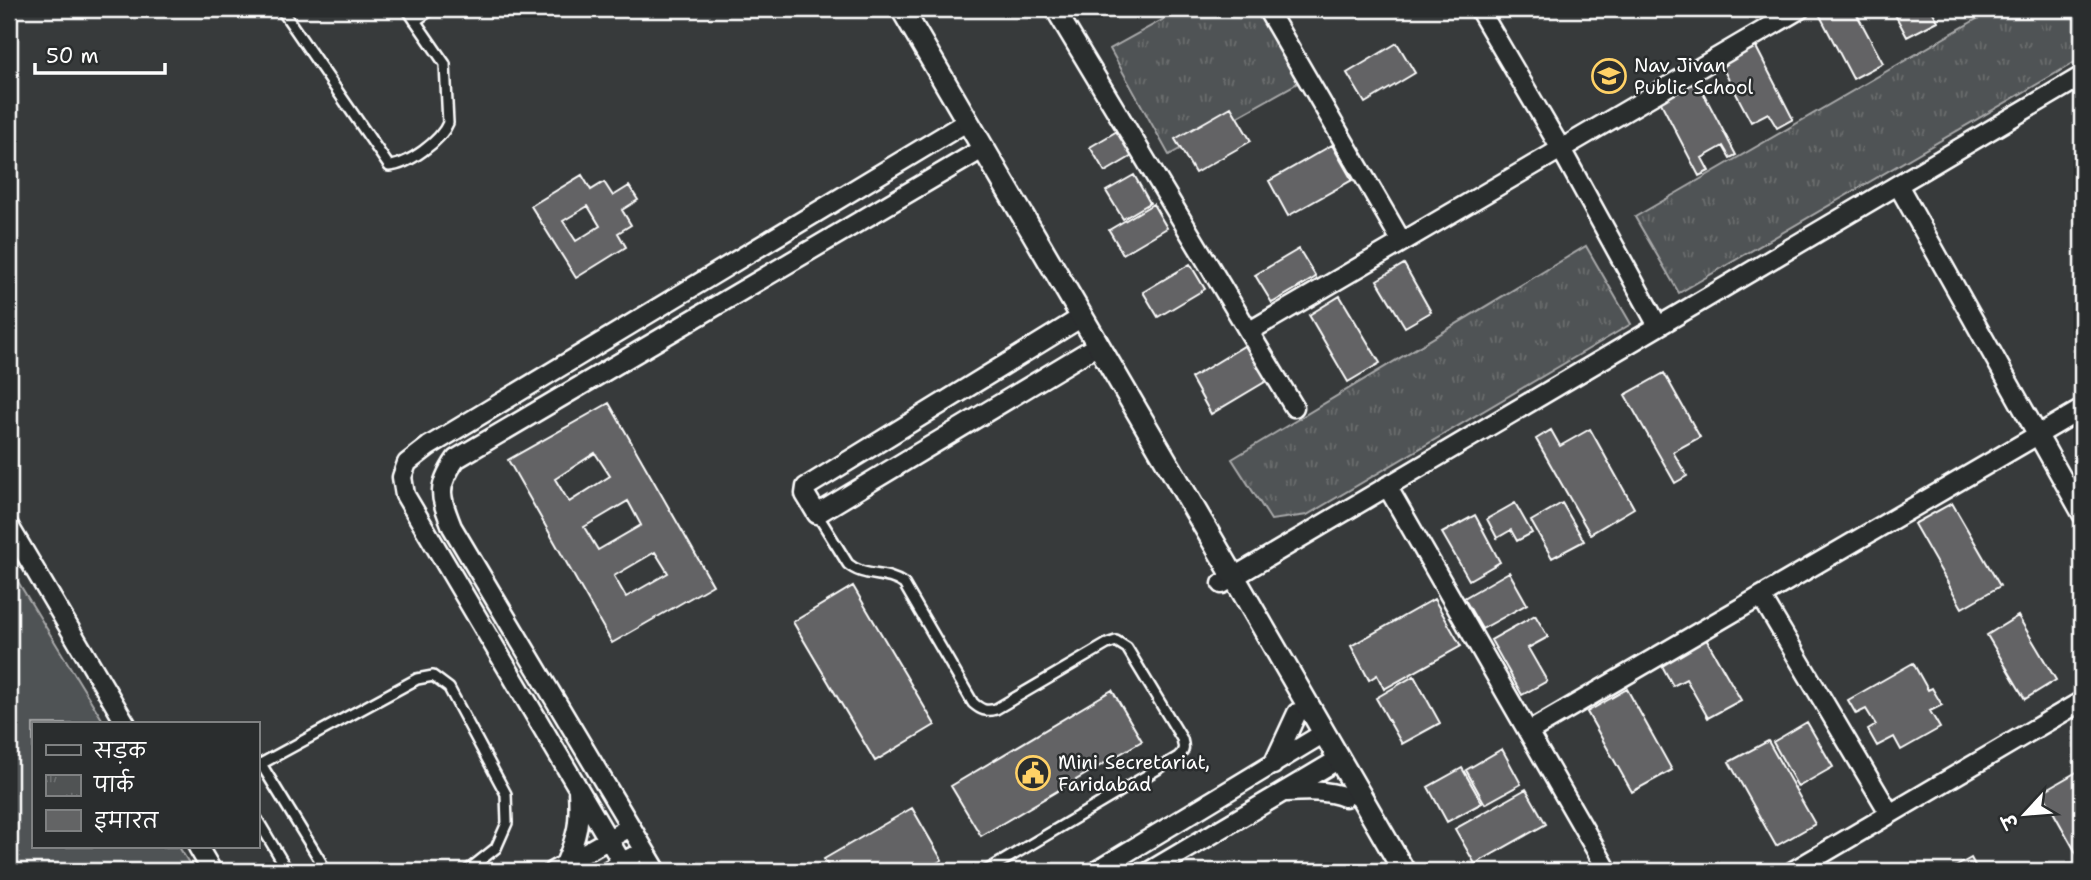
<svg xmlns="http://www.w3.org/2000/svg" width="2091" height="880" viewBox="0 0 2091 880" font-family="'Shantell Sans','Playpen Sans Deva',sans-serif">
<defs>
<pattern id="park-tufts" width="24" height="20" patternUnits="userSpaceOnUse" patternTransform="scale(1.75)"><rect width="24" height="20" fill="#505354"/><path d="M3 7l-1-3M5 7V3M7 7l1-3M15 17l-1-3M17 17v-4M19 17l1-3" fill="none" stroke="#6a6d6e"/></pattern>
</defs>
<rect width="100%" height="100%" fill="#373a3b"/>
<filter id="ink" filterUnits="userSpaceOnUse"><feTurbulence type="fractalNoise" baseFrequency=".0143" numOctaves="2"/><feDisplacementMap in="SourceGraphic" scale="14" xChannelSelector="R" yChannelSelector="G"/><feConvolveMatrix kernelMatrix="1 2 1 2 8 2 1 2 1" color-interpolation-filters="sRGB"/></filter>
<g filter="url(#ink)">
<path fill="#505354" stroke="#a8a9aa" stroke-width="2" d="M 9,567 L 105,724 L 33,724 L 33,847 L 179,847 L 194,871 L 9,871 Z"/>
<path fill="url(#park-tufts)" stroke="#a8a9aa" stroke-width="2" d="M 1182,9 L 1260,9 L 1301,81 L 1169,155 L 1110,49 Z
M 1994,9 L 2082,9 L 2082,58 L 1679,293 L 1635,217 Z
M 1586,246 L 1631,324 L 1307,515 L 1271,520 L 1232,459 Z"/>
<path fill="#636465" stroke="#fff" stroke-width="2" fill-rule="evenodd" d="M 1824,9 L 1854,9 L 1883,63 L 1853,79 L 1818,12 Z
M 1892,9 L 1931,9 L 1938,21 L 1907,37 Z
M 1397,43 L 1415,73 L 1365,103 L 1347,73 Z
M 1756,47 L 1793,119 L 1777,128 L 1768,113 L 1751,122 L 1721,65 Z
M 1697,81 L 1736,155 L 1730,158 L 1723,146 L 1702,158 L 1709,171 L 1699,176 L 1660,101 Z
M 1231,107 L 1251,141 L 1195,173 L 1175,139 Z
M 1124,127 L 1139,152 L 1105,172 L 1090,147 Z
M 1332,145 L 1352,180 L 1288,216 L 1269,181 Z
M 582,175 L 591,190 L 604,182 L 613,196 L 629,186 L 638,200 L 622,210 L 631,225 L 618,233 L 626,247 L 576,278 L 531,206 ZM 588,206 L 600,226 L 576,241 L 563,221 Z
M 1134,175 L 1150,203 L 1123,219 L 1106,191 Z
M 1153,204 L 1167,228 L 1123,254 L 1109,230 Z
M 1299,249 L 1316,277 L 1272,303 L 1255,275 Z
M 1190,264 L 1205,289 L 1158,317 L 1143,292 Z
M 1404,264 L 1431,312 L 1405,327 L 1377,280 Z
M 1340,296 L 1380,363 L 1348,382 L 1309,315 Z
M 1249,343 L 1270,379 L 1211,414 L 1191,378 Z
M 1664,373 L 1700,437 L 1673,452 L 1687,476 L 1675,483 L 1625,395 Z
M 609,403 L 713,585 L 612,643 L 508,460 ZM 595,453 L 610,476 L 569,502 L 555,479 ZM 628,501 L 641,525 L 598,550 L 584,527 ZM 655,552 L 668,573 L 626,597 L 614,576 Z
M 1590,429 L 1634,508 L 1590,534 L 1536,439 L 1551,430 L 1560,446 Z
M 1515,503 L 1532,533 L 1517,541 L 1511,530 L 1497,538 L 1487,519 Z
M 1562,503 L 1584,541 L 1552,558 L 1531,521 Z
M 1952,503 L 2000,586 L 1962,608 L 1914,524 Z
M 1475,515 L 1500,562 L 1469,580 L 1442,533 Z
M 1509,572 L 1527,604 L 1482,629 L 1464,598 Z
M 853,586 L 935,725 L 875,761 L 793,622 Z
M 1434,599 L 1461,646 L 1384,689 L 1377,675 L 1369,680 L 1351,646 Z
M 1535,615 L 1548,637 L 1528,648 L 1547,681 L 1522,695 L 1491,640 Z
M 2018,616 L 2056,680 L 2025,699 L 1987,635 Z
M 1706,639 L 1741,700 L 1708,718 L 1686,679 L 1673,686 L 1661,664 Z
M 1913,663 L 1928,690 L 1932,688 L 1942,705 L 1930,711 L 1940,728 L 1901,750 L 1894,737 L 1877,746 L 1868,730 L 1876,725 L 1866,709 L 1856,714 L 1848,700 Z
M 1414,676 L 1440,723 L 1402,744 L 1376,698 Z
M 1627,689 L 1672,770 L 1632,792 L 1587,712 Z
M 1112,690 L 1142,741 L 981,836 L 951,786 Z
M 1807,722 L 1833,767 L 1798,787 L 1773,742 Z
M 1768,741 L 1815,824 L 1776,846 L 1729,762 Z
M 1502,749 L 1521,784 L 1485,804 L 1466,770 Z
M 1462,768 L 1482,803 L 1447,822 L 1428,787 Z
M 2082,769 L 2082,856 L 2079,858 L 2042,792 Z
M 1526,789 L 1546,824 L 1475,864 L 1455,829 Z
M 912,808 L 942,860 L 923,871 L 831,871 L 824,859 Z
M 1971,858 L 1978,871 L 1948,871 Z"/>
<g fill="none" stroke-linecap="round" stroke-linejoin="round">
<g stroke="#fff" stroke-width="14">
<path id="service" d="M 281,9 L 389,166 C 408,165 441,141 448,123 L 445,64 L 407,9
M 415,21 L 432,9
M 817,514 L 848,564 C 864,578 886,571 904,584 L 973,703 C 981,710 986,712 996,709 L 1107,644 L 1116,641 L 1127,648 L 1182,739 C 1184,747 1185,751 1178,757 L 986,871
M 261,764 L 321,862 L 323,871
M 257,766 L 417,679 L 433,676 L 449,688 L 506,794 L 507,823 L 496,848 L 467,871
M 257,819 L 288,871"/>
</g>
<g stroke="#fff" stroke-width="23">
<path id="minor" d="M 1055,9 L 1294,407
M 1267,9 L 1402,242
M 1479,9 L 1561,149 L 1658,326
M 1898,185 L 2082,514
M 1082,317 L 806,487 L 805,494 L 817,514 L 1098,345
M 1250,331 L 1800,9
M 1387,486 L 1608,871
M 9,526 L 126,724
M 1222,584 L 2082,76
M 1761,596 L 1890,814
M 1528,732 L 2082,409
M 1273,765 L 1297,713
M 1287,792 C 1306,791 1327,790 1345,797
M 198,847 L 212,871
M 565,864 C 578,834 580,823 578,790
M 553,871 L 630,827
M 607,871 L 632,857
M 627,871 L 405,495 L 402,477 L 407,463 L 429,446 L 968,121
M 657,871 L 452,527 C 440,496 436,488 456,459 L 984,148
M 1096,871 L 1324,733
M 1150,871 L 1339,759
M 1793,871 L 2082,701"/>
</g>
<g stroke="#fff" stroke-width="26">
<path id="tertiary" d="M 902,9 L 1234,577 L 1404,871"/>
</g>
<use href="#service" stroke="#2a2d2e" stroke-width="9"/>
<use href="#minor" stroke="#2a2d2e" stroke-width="18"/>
<use href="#tertiary" stroke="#2a2d2e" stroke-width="21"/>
</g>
</g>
<defs>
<g id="school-ring" transform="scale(1.75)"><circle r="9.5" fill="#2a2d2e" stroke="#ffd166" stroke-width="1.5"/><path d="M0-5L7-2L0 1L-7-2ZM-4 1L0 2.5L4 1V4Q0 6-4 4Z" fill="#ffd166"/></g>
<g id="civic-ring" transform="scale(1.75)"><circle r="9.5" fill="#2a2d2e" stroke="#ffd166" stroke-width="1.5"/><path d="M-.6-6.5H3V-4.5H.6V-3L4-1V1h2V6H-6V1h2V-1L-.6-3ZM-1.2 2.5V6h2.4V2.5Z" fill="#ffd166"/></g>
</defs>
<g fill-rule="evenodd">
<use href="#school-ring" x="1609" y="76"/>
<use href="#civic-ring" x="1033" y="773"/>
</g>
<g text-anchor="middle" stroke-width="5" stroke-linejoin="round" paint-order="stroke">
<g font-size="19" fill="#fff" stroke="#2a2d2e" text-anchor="start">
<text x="1634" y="72">Nav Jivan<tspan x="1634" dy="22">Public School</tspan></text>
<text x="1058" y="769">Mini Secretariat,<tspan x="1058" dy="22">Faridabad</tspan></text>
</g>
</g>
<rect width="2091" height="880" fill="none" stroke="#2a2d2e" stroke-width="35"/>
<rect x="18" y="18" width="2056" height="845" fill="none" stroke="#fff" stroke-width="2.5" filter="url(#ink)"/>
<rect x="32" y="722" width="228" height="126" fill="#2a2d2e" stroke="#7f8182" stroke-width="2"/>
<rect x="46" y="745" width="35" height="10" fill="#2a2d2e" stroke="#7f8182" stroke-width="2"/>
<text x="94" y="758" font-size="21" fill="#ffffff">सड़क</text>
<rect x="46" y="775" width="35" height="21" fill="url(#park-tufts)" stroke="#7f8182" stroke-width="2"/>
<text x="94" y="792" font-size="21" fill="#ffffff">पार्क</text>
<rect x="46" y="810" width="35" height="21" fill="#636465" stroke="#7f8182" stroke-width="2"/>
<text x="94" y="828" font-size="21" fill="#ffffff">इमारत</text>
<g transform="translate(2025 814) rotate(244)" stroke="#2a2d2e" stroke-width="5" paint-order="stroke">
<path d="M0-5L12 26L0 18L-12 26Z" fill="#ffffff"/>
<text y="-10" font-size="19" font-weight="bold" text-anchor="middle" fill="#ffffff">उ</text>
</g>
<path d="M35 63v10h130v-10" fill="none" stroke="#ffffff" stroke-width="3.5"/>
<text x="46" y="63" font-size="21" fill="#ffffff" stroke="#2a2d2e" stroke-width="5" paint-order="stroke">50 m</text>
</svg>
